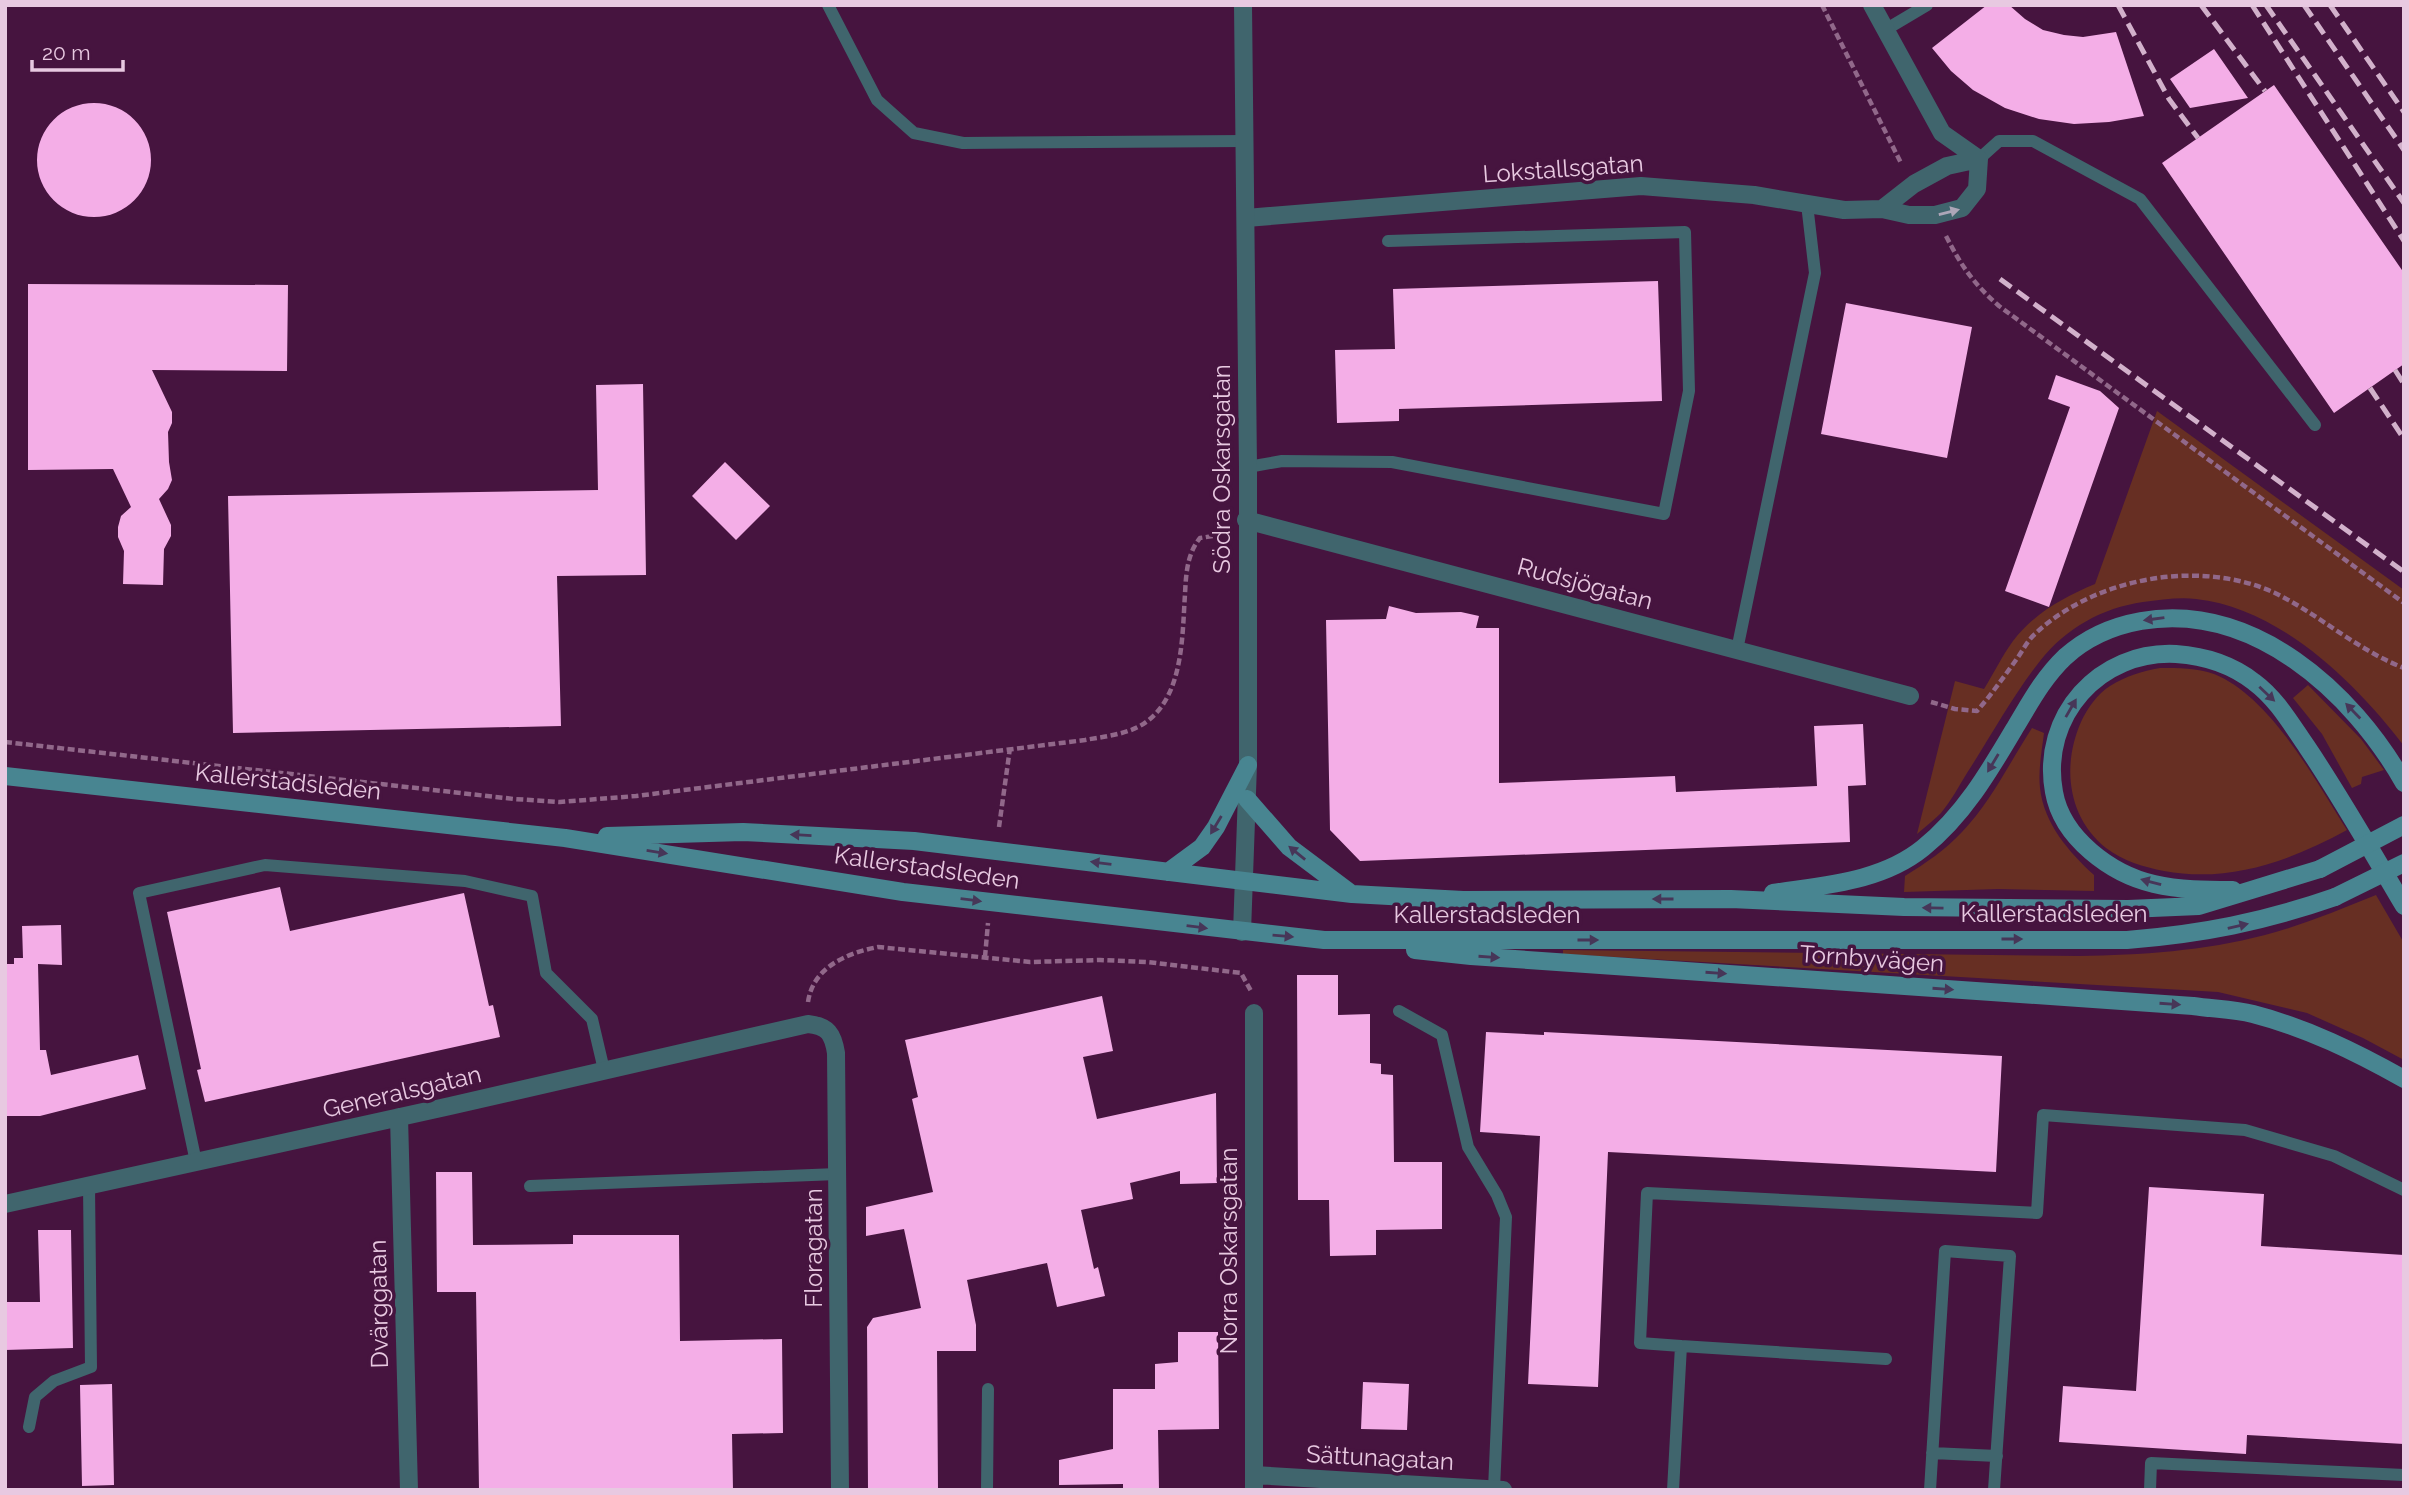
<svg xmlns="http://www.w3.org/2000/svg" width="2409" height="1495" viewBox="0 0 2409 1495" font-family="Raleway,sans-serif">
<rect width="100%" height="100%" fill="#46143f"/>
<path fill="#672f23" d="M 2157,411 L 2404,590 L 2404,746 C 2356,683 2280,608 2196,599 C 2179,597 2160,600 2143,602 C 2102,608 2066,628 2040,661 C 2013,695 1991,736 1967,773 C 1959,786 1951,801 1941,813 C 1934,820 1925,827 1917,834 L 1955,681 L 1984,689 C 1994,673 2002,656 2013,641 C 2033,614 2064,597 2095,584 Z
M 2160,668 C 2178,668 2197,668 2214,674 C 2271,697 2315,780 2347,830 C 2290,861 2230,883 2164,871 C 2144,867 2123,861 2106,848 C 2067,817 2062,765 2081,722 C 2087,709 2097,694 2110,686 C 2126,676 2142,671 2160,668 Z
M 2308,685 L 2361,739 L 2384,770 L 2362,777 L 2361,784 L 2352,788 L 2322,734 L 2293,698 Z
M 2032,728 L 2044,733 C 2042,750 2038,770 2040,788 C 2044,824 2069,852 2094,875 L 2094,891 L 1998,889 L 1904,892 L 1905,876 C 1926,863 1945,850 1962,832 C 1990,803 2010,762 2032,728 Z
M 2376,895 L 2404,943 L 2404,1060 L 2363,1038 L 2307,1013 L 2218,992 L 1563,954 L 1563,950 L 2079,956 C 2141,955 2204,951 2265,935 C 2303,925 2339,910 2376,895 Z"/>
<path fill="#f4aee7" d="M 1987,5 L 2009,5 L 2025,19 L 2043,30 L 2064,35 L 2083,37 L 2116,32 L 2144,116 L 2109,122 L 2074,124 L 2039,119 L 2005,108 L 1973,90 L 1951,71 L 1932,48 Z
M 2214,49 L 2248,98 L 2190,108 L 2170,79 Z
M 2274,85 L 2404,273 L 2404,364 L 2334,413 L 2162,163 Z
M37 160a57 57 0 1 1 114 0a57 57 0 1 1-114 0Z
M 1658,281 L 1662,401 L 1399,409 L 1399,421 L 1337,423 L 1335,350 L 1395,349 L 1393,289 Z
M 28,284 L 288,285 L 287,371 L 152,370 L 172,412 L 172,423 L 168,432 L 169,462 L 172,480 L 168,489 L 159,499 L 171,525 L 171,536 L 164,549 L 163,585 L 123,584 L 124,551 L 118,537 L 118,527 L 121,516 L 131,507 L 113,469 L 28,470 Z
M 1846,303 L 1972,327 L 1947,458 L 1821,434 Z
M 2056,375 L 2100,391 L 2119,408 L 2049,607 L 2005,591 L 2070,407 L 2048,399 Z
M 643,384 L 646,575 L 557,576 L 561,726 L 233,733 L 228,496 L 598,490 L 596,385 Z
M 725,462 L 770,506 L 736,540 L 692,496 Z
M 1389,606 L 1416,613 L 1461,612 L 1479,616 L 1476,628 L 1499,628 L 1499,783 L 1675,776 L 1676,792 L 1817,786 L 1814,726 L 1863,724 L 1866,785 L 1848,786 L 1850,842 L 1360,861 L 1330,830 L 1326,620 L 1386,619 Z
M 280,887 L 290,931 L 464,893 L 489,1006 L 493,1005 L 500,1037 L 205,1102 L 197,1070 L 201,1069 L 167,912 Z
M 61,925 L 62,965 L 38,964 L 40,1050 L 46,1050 L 51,1075 L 138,1055 L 146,1089 L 40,1116 L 5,1116 L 5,964 L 14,964 L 14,958 L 23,958 L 22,926 Z
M 1297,975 L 1338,975 L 1338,1015 L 1370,1014 L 1370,1063 L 1381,1064 L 1381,1074 L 1393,1075 L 1394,1162 L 1442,1162 L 1442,1229 L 1376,1230 L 1376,1255 L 1330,1256 L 1329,1200 L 1298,1200 Z
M 1102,996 L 1113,1051 L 1083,1057 L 1097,1119 L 1216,1093 L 1217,1183 L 1180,1184 L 1180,1171 L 1130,1183 L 1133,1199 L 1081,1210 L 1094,1269 L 1098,1267 L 1105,1296 L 1057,1307 L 1047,1263 L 967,1280 L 976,1325 L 976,1351 L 937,1351 L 938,1490 L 868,1490 L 867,1327 L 873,1318 L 921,1308 L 904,1229 L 866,1236 L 866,1207 L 933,1192 L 912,1099 L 918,1097 L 905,1040 Z
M 1486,1032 L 1544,1035 L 1544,1032 L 2002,1056 L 1996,1172 L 1608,1152 L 1598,1387 L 1528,1384 L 1540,1136 L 1480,1132 Z
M 436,1172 L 472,1172 L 473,1245 L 573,1244 L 573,1235 L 679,1235 L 680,1341 L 782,1339 L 783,1433 L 732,1434 L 733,1490 L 479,1490 L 476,1292 L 437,1292 Z
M 2149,1187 L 2264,1194 L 2261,1246 L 2404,1255 L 2404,1444 L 2247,1435 L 2246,1454 L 2059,1442 L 2063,1386 L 2136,1391 Z
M 38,1230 L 71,1230 L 73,1348 L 5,1350 L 5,1302 L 40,1302 Z
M 1178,1332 L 1218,1332 L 1219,1429 L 1158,1430 L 1159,1490 L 1123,1490 L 1123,1484 L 1059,1485 L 1059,1460 L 1113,1449 L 1113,1389 L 1155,1389 L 1155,1364 L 1178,1362 Z
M 1363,1382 L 1409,1384 L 1407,1430 L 1361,1429 Z
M 112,1384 L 114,1485 L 82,1486 L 80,1385 Z"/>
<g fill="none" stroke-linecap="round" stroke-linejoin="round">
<path stroke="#91688a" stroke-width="4.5" stroke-dasharray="7 3.5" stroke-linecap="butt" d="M 1822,5 L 1901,163
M 1946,236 C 1962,267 1973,283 1999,306 L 2404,603
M 1931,702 L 1955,709 L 1977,711 C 1991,695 2003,678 2016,660 C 2022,652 2027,641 2035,634 C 2094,578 2199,558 2275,593 C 2320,615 2357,650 2404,668
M 5,742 L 514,799 L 560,802 L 636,796 L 1085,740 C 1101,737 1122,735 1138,727 C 1184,703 1182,638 1185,594 C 1186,574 1187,554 1200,538 L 1226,534
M 999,827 L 1010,748
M 985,957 L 988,923
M 808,1002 C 813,967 847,953 878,947 L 1030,962 L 1100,960 L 1147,962 L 1241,973 L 1251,991"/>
<path stroke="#40656d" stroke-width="12" d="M 828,5 L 877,100 L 914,133 L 963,143 L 1245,141
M 1885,30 L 1927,5
M 1979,159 L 1999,141 L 2033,141 L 2140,199 L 2315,425
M 1248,467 L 1282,461 L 1392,462 L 1664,514 L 1689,391 L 1685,232 L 1388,241
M 1737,650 L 1815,273 L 1807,204
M 1399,1011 L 1442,1035 L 1468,1147 L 1497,1195 L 1506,1217 L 1494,1489
M 196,1162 L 139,893 L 265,865 L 465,881 L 532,896 L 546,973 L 592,1019 L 604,1070
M 530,1186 L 837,1174
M 1681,1346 L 1886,1359
M 29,1427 L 35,1397 L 54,1381 L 91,1367 L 89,1186
M 1932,1453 L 1997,1456
M 987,1490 L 988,1389
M 1673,1490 L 1681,1346 L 1640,1343 L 1647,1193 L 2037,1213 L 2043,1115 L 2245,1130 L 2334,1156 L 2404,1190
M 1930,1490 L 1945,1251 L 2010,1256 L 1994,1490
M 2150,1490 L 2151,1463 L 2404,1475"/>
<path stroke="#40656d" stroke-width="18" d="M 1872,5 L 1942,133 L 1979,159
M 1882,209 L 1914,184 L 1947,166 L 1979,159
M 1246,218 L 1641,186 L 1754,195 L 1844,210 L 1882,209 L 1909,215 L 1935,215 L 1962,208 L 1977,189 L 1979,159
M 1246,520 L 1910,696
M 399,1117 L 409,1490
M 5,1204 L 450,1106 L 808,1024 C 828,1026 833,1034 836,1053 L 840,1490
M 1254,1475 L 1503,1490
M 1254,1490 L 1254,1013"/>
<path stroke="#40656d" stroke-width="18" d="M 1242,932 L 1248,765 L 1248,467 L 1243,5"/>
<path stroke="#488591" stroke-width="18" d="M 5,776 L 565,838 L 903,892 L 1324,940 L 2127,940 C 2202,934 2263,922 2335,897
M 1247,799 L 1289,847 L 1349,892
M 607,836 L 743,832 L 914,841 L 1352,894 L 1463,900 L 1731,899 L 1904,907 L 2128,909 L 2199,906 L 2320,869
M 1168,872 L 1202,847 L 1216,827 L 1248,765
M 2233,890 C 2206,890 2180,890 2154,884 C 2111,874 2062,838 2054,792 C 2040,716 2100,650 2176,654 C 2205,656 2231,664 2254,682 C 2277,699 2291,724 2307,747 C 2342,799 2372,852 2404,906
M 1773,893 C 1824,885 1881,882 1923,848 C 1964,815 1990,770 2016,726 C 2031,701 2044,677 2065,657 C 2086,638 2113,626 2141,621 C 2253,602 2352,691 2404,783
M 1415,950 L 1471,956 L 2193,1006 C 2213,1009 2234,1009 2253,1014 C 2307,1028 2356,1052 2404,1079"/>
<path stroke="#d2b1cb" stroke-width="5" stroke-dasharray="14 7" stroke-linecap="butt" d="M 2118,5 L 2169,99 L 2198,138
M 2201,5 L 2265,91
M 2252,5 L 2404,241
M 2266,5 L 2404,203
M 2304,5 L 2404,150
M 2330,5 L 2404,112
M 2000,279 L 2404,572
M 2395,370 L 2404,384
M 2370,388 L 2404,439"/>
<path stroke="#488591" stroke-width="18" d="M 2320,869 L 2404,825
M 2335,897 L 2404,863"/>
</g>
<defs><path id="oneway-solid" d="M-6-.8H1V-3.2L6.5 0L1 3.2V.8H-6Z" transform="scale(1.75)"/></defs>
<use fill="#ada6b8" href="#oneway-solid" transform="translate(1949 212) rotate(-14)"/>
<g fill="#473658">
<use href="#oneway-solid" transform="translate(2154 619) rotate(172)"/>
<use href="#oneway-solid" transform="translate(2267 694) rotate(43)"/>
<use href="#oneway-solid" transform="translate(2071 708) rotate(-60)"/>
<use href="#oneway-solid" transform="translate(2353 711) rotate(-134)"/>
<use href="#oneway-solid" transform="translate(1993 763) rotate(121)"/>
<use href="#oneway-solid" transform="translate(1216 825) rotate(121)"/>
<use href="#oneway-solid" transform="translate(801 835) rotate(-177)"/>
<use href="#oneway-solid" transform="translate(657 852) rotate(9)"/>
<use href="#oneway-solid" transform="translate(1297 853) rotate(-141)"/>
<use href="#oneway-solid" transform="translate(1101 863) rotate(-173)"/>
<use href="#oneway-solid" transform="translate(2151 882) rotate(-165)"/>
<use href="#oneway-solid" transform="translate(1663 899) rotate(180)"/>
<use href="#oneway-solid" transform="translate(971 900) rotate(7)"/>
<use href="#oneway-solid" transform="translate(1933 908) rotate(-179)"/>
<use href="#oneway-solid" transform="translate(2238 926) rotate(-13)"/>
<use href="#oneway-solid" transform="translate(1197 927) rotate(7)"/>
<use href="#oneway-solid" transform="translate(1283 936) rotate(5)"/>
<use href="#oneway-solid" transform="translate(2012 939)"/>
<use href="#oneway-solid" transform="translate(1588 940)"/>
<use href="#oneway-solid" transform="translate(1489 957) rotate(4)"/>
<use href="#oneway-solid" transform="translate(1716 973) rotate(4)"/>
<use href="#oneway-solid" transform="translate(1943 989) rotate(4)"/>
<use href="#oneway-solid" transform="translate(2170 1004) rotate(4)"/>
</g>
<g text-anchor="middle" stroke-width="7" stroke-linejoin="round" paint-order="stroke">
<g font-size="24" fill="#e8c9e1" stroke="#46143f">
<text transform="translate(1563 169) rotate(-4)" y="8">Lokstallsgatan</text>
<text transform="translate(1222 469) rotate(-90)" y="8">Södra Oskarsgatan</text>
<text transform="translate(1585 584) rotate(15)" y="8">Rudsjögatan</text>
<text transform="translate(288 782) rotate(6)" y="8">Kallerstadsleden</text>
<text transform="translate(927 868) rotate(8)" y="8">Kallerstadsleden</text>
<text x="2054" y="922">Kallerstadsleden</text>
<text x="1487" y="923">Kallerstadsleden</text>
<text transform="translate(1872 959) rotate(4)" y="8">Tornbyvägen</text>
<text transform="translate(402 1092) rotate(-13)" y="8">Generalsgatan</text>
<text transform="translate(814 1248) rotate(-90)" y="8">Floragatan</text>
<text transform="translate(1229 1251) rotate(-90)" y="8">Norra Oskarsgatan</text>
<text transform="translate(379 1304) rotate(-91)" y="8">Dvärggatan</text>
<text transform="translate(1380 1458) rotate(3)" y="8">Sättunagatan</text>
</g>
</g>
<rect width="2409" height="1495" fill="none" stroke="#e8c9e1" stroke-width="14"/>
<path d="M32 60v10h91v-10" fill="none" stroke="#e8c9e1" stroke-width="3.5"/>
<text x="42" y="60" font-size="21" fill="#e8c9e1" stroke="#46143f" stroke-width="5" paint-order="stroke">20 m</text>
</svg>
